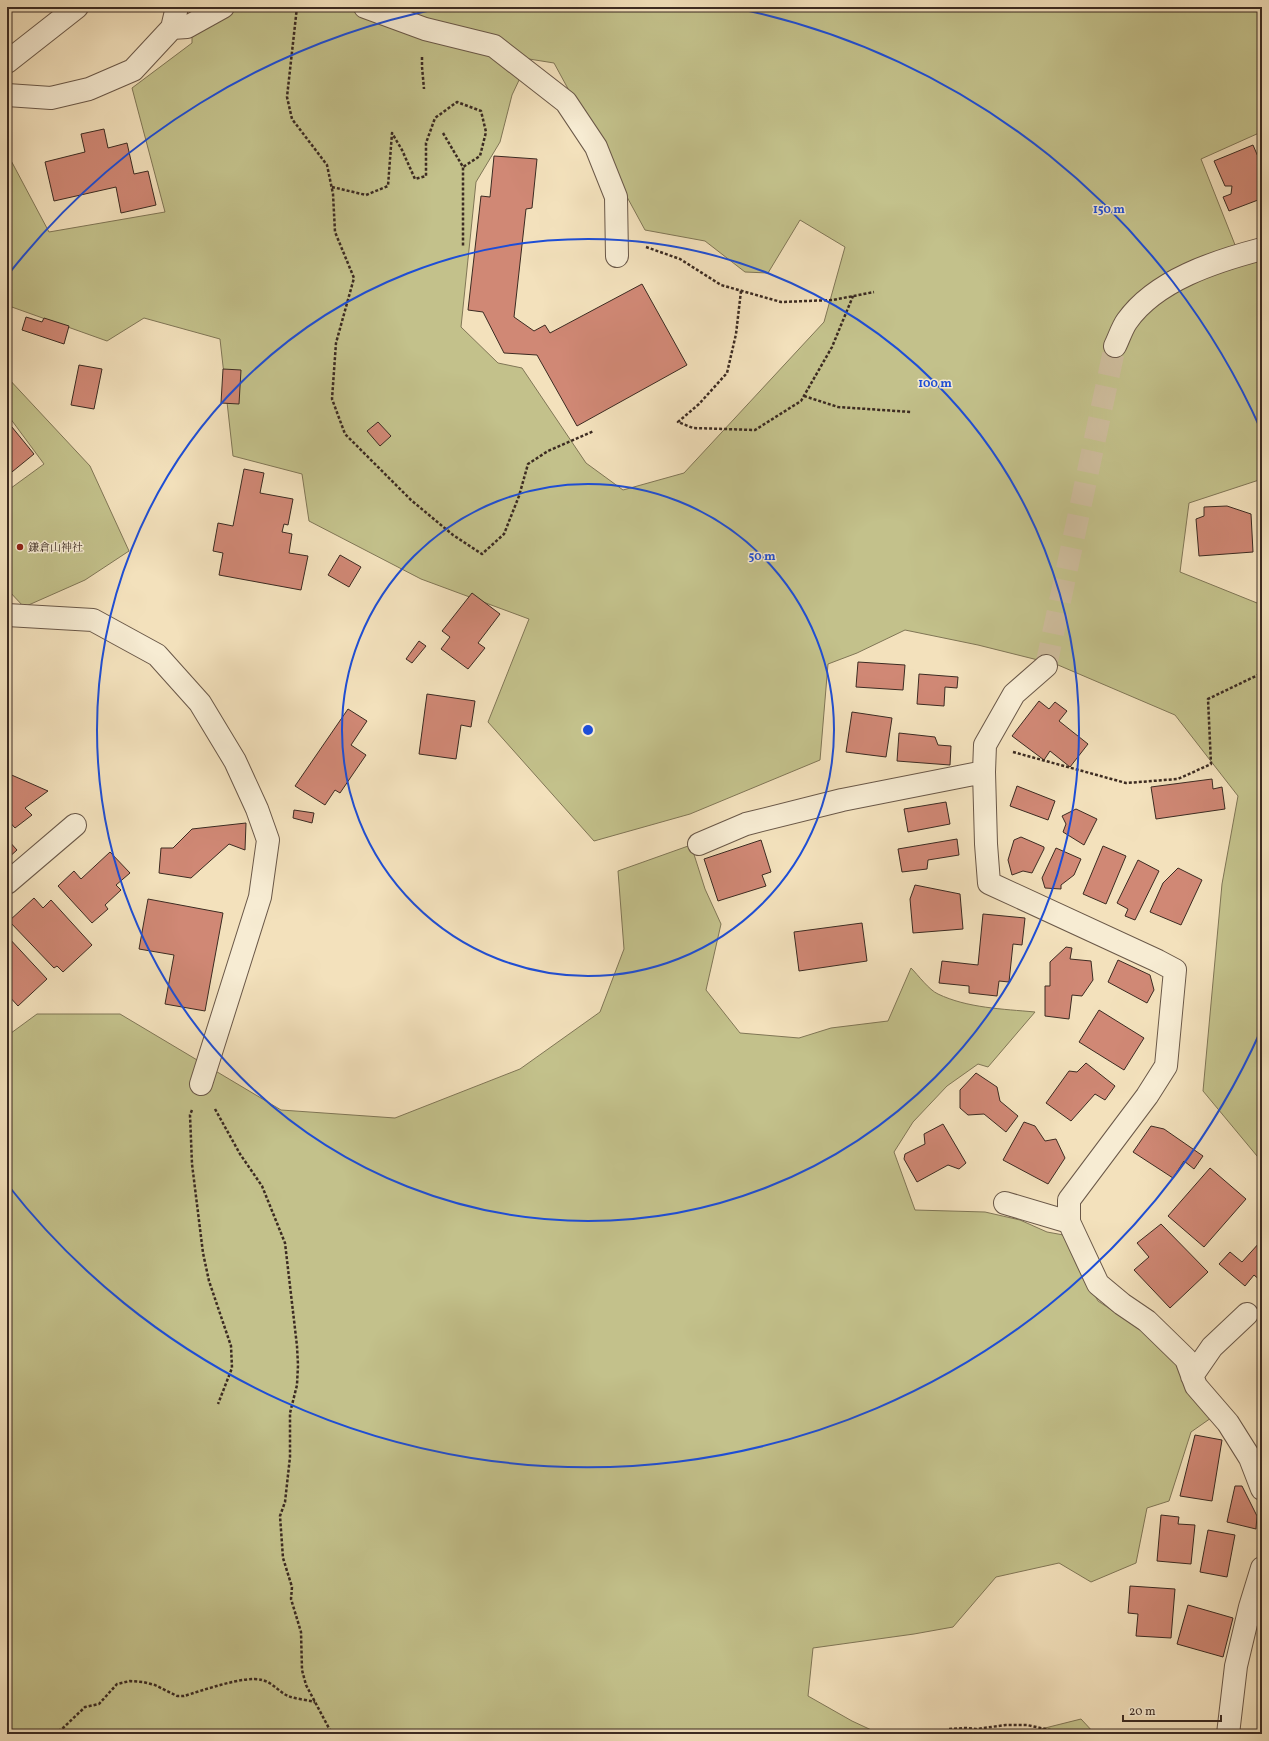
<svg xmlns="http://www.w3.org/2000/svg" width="1269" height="1741" viewBox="0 0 1269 1741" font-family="Vollkorn,'Noto Serif JP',serif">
<rect width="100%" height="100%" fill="#f3e1bc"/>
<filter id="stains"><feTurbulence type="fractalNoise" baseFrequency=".005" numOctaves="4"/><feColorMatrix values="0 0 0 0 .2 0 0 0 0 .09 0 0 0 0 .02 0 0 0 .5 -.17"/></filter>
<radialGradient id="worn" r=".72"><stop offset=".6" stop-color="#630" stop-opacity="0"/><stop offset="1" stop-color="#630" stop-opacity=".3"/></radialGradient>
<path fill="#c3c18b" stroke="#807656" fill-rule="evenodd" d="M 192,7 L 1262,7 L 1262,129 L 1259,133 L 1201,159 L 1243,265 L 1262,260 L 1262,479 L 1189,503 L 1180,572 L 1262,605 L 1262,1162 L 1203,1091 L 1222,884 L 1238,796 L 1175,715 L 1058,665 L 978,645 L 905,630 L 857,653 L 828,664 L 820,760 L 690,814 L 594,841 L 488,722 L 529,619 L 421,579 L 309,521 L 302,474 L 233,456 L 220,339 L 144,318 L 107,341 L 9,306 L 7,312 L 7,153 L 49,232 L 165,212 L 132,88 L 192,43 ZM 529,59 L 554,63 L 645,230 L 705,241 L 745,272 L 768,273 L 800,220 L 845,247 L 824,322 L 684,473 L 623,490 L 586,463 L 522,368 L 498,363 L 461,327 L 476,182 L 500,142 L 512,95 Z
M 7,377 L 90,466 L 129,551 L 85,580 L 24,607 L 7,589 L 7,491 L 44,464 L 7,414 Z
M 691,845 L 705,889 L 721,924 L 706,990 L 740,1033 L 799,1038 L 831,1028 L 888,1021 L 911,968 C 918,975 929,990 938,994 C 967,1008 1003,1009 1035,1012 L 988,1067 L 978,1064 L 947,1086 L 913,1122 L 894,1152 L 915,1210 L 985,1212 L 1020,1220 L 1047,1232 L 1069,1236 L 1077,1261 L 1098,1301 L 1160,1342 L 1180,1367 L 1211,1418 L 1191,1432 L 1169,1501 L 1147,1508 L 1136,1563 L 1091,1582 L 1059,1563 L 996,1577 L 953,1627 L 914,1634 L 813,1648 L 808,1696 L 852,1721 L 880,1734 L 7,1734 L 7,1036 L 37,1014 L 120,1014 L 281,1110 L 395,1118 L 520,1069 L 600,1012 L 624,949 L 618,871 Z
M 1081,1719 L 1095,1734 L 1021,1734 Z"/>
<path fill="#d08875" stroke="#3c2b22" d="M 104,129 L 108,148 L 127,143 L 134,174 L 148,171 L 156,205 L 121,213 L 116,187 L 54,201 L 45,162 L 85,152 L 81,134 Z
M 1253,145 L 1262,166 L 1262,205 L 1260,205 L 1258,200 L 1229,211 L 1223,197 L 1231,194 L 1232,186 L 1225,186 L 1214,161 Z
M 494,156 L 537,159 L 532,208 L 526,209 L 514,317 L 534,331 L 545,325 L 550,333 L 642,284 L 687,365 L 577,426 L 537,355 L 504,353 L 483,312 L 468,310 L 481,196 L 490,197 Z
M 26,317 L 42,322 L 44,318 L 69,326 L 64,344 L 22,330 Z
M 79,365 L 102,369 L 94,409 L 71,405 Z
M 223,369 L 241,370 L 239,404 L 221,403 Z
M 7,421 L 34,454 L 7,476 Z
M 378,422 L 391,436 L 380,446 L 367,431 Z
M 244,469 L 264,473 L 260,493 L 293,499 L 288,525 L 284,524 L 282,532 L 292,534 L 289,553 L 308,556 L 301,590 L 219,575 L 223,553 L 213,551 L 218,523 L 233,526 Z
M 1227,506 L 1251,514 L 1253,552 L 1199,556 L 1196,519 L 1204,516 L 1204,507 Z
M 340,555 L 361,567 L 349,587 L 328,575 Z
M 472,593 L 500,614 L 478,643 L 485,648 L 468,669 L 441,649 L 450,637 L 442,631 Z
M 419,641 L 426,646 L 412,663 L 406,659 Z
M 858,662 L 905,665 L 903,690 L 856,687 Z
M 919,674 L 958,677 L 957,688 L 945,687 L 944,706 L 917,704 Z
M 427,694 L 475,701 L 471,727 L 461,725 L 456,759 L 419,754 Z
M 1039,701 L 1049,709 L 1055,702 L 1067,711 L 1059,721 L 1088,744 L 1070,767 L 1050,751 L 1044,760 L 1012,736 Z
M 348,709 L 367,721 L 351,745 L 366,755 L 340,793 L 335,790 L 325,805 L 295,786 Z
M 852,712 L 892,718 L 886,757 L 846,752 Z
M 899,733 L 935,737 L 938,745 L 951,746 L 950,765 L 897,761 Z
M 7,773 L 48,791 L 25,808 L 32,815 L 15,828 L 7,819 Z
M 1212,779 L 1213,789 L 1222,787 L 1225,809 L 1156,819 L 1151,787 Z
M 1017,786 L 1055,801 L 1048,820 L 1010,806 Z
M 946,802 L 950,824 L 908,832 L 904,809 Z
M 1076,809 L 1097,819 L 1084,845 L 1063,832 L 1066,824 L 1062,816 Z
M 294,810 L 314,813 L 312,823 L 293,818 Z
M 246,823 L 245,850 L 229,844 L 191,878 L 159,873 L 161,848 L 173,848 L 192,829 Z
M 1021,837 L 1044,847 L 1044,849 L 1032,873 L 1023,871 L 1012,875 L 1008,860 L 1014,840 Z
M 7,839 L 17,850 L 7,859 Z
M 957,839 L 959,855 L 928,860 L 927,869 L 902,872 L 898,849 Z
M 761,840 L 771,872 L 762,875 L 766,886 L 718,901 L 704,859 Z
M 1103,846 L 1126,856 L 1106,904 L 1083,894 Z
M 1056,848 L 1081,859 L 1074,875 L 1061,885 L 1061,889 L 1045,888 L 1042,878 Z
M 110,852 L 130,873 L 116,885 L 121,890 L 105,905 L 108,909 L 92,923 L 58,886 L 74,871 L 81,879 Z
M 1138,860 L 1159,871 L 1135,920 L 1125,916 L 1128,909 L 1117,903 Z
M 1178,868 L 1202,880 L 1181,925 L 1150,912 L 1163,883 Z
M 915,885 L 960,894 L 963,929 L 913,933 L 910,899 Z
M 34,898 L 43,908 L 51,900 L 92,945 L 63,972 L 57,966 L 54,968 L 9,921 Z
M 148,899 L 223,913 L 205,1011 L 165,1004 L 174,955 L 139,949 Z
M 983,914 L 1025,918 L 1022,945 L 1013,944 L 1009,982 L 999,981 L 997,996 L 969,993 L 969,986 L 939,983 L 942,961 L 978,965 Z
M 862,923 L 867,961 L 799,971 L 794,932 Z
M 7,936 L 47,979 L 18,1006 L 7,994 Z
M 1066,947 L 1072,948 L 1070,959 L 1091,961 L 1093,980 L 1082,996 L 1072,995 L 1069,1019 L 1045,1016 L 1045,986 L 1050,986 L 1050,962 Z
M 1118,960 L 1150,975 L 1154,990 L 1147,1003 L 1108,982 Z
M 1099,1010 L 1144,1038 L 1124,1070 L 1079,1042 Z
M 1086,1063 L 1115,1086 L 1105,1100 L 1095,1094 L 1071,1121 L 1046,1103 L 1069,1071 L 1077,1072 Z
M 976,1073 L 997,1087 L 1000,1101 L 1018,1116 L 1006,1132 L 984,1114 L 968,1115 L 960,1108 L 960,1090 Z
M 1024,1122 L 1035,1126 L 1045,1141 L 1056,1139 L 1065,1158 L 1048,1184 L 1003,1160 Z
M 943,1124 L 966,1163 L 959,1169 L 948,1165 L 917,1182 L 904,1159 L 905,1154 L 925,1144 L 924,1134 Z
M 1151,1126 L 1164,1129 L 1203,1156 L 1194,1169 L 1184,1161 L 1173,1178 L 1133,1152 Z
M 1210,1168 L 1246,1199 L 1204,1247 L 1168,1216 Z
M 1161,1224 L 1208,1272 L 1170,1308 L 1134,1270 L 1149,1257 L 1137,1243 Z
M 1260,1242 L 1262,1244 L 1262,1282 L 1254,1275 L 1245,1286 L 1219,1264 L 1230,1252 L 1242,1262 Z
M 1195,1435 L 1222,1440 L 1212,1501 L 1180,1496 Z
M 1235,1486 L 1242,1486 L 1257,1516 L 1256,1529 L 1227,1522 Z
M 1161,1515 L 1179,1517 L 1178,1524 L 1195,1525 L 1191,1564 L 1157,1561 Z
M 1208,1530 L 1235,1535 L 1227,1577 L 1200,1572 Z
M 1130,1586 L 1175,1589 L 1171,1638 L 1136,1636 L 1138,1614 L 1128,1613 Z
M 1188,1605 L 1233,1618 L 1223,1657 L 1177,1644 Z"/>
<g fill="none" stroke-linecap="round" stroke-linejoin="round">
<path stroke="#cebd9d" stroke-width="22" stroke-dasharray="22 11" stroke-linecap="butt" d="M 1046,666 L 1115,346"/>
<g stroke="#6a5848" stroke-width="24">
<path id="minor" d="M 365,7 L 425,29 L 494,46 L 566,102 L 596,147 L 616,197 L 617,256
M 172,28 L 187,27 L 223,7
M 7,62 L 77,7
M 7,95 L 51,98 L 89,89 L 133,70 L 172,28 L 177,7
M 1115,346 C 1119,338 1122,328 1127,321 C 1156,280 1216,261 1262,249
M 7,615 L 93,620 L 157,655 L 200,703 L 235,761 L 257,809 L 268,840 L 260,897 L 201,1084
M 1046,666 L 1014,694 L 985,745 L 984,772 L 986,844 L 989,883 L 1158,961 L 1175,970 L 1166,1066 L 1147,1096 L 1069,1200 L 1069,1222 L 1098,1284 L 1122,1304 L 1147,1321 L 1186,1359 L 1196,1386 L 1228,1423 L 1250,1458 L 1262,1489
M 699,844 L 746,824 L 842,800 L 984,772
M 7,883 L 75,825
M 1005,1203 L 1069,1222
M 1192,1376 L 1212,1347 L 1247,1314
M 1228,1734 L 1236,1666 L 1250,1607 L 1262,1568"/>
</g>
<path stroke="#3c2b22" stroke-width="2.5" stroke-dasharray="3 2" stroke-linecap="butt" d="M 297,7 L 287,97 L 292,119 L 327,165 L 333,194 L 335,232 L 354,278 L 336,343 L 332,399 L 345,434 L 411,500 L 453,535 L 482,554 L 504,534 L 519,496 L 528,464 L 548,451 L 594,431
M 422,57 L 422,67 L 424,89
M 443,133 L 463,167 L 463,246
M 332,187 L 366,195 L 388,186 L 392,133 L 402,150 L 415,179 L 426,176 L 426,143 L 435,118 L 457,102 L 481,111 L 486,132 L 480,156 L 463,167
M 646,247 L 680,259 L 721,285 L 781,302 L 833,300 L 874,292
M 741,291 L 736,334 L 727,373 L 699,404 L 678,422 L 693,428 L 755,430 L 801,401 L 832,347 L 853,296
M 804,396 L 838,407 L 911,412
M 1013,752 L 1126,783 L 1178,779 L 1211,764 L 1208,699 L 1262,673
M 215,1109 L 240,1154 L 262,1186 L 285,1243 L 297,1346 L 298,1365 L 297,1385 L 290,1413 L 290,1457 L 285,1502 L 280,1516 L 283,1558 L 292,1587 L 291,1599 L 301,1632 L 302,1670 L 306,1685 L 332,1734
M 192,1110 L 190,1115 L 192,1164 L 203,1253 L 209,1281 L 231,1346 L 232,1368 L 218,1404
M 949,1729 L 966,1728 L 976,1729 L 1006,1725 L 1027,1725 L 1068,1734
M 54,1734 L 63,1728 L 85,1707 L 99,1704 L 117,1684 L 130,1681 L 143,1682 L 155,1685 L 177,1696 L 184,1696 C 201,1691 245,1675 262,1680 C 272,1682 279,1692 288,1696 C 296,1699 307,1700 315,1702"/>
<use href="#minor" stroke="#f7ecd3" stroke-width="22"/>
</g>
<g fill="none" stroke="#1d4ed8" stroke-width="2">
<circle cx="588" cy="730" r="246"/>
<circle cx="588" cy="730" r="491"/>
<path d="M1261 1030A737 737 0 0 1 7 1184M7 276A737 737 0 0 1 441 8M735 8A737 737 0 0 1 1261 430"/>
</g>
<circle fill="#8f2418" stroke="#f7ecd3" stroke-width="1.5" cx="20" cy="547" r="4"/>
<g text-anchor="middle" stroke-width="3" stroke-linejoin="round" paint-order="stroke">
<g font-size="11" fill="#3c2b22" stroke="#f7ecd3" text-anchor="start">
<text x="28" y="551">鎌倉山神社</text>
</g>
</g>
<circle cx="588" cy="730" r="6" fill="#1d4ed8" stroke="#f7ecd3" stroke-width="2"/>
<g font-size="12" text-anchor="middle" font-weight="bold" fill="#1d4ed8" stroke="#f7ecd3" stroke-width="3" stroke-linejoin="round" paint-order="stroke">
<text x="1109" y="213">150 m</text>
<text x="935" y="387">100 m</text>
<text x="762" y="560">50 m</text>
</g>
<rect width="1269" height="1741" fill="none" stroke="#f3e1bc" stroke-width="24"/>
<rect x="8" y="8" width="1253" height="1725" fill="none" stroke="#3c2b22" stroke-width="2"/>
<rect x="12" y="12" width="1245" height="1717" fill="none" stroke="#3c2b22"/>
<path d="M1123 1715v6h98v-6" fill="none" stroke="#3c2b22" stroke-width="2"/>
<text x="1129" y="1715" font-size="12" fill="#3c2b22" stroke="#f7ecd3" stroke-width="3" paint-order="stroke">20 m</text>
<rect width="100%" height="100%" filter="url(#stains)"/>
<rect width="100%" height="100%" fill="url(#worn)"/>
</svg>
